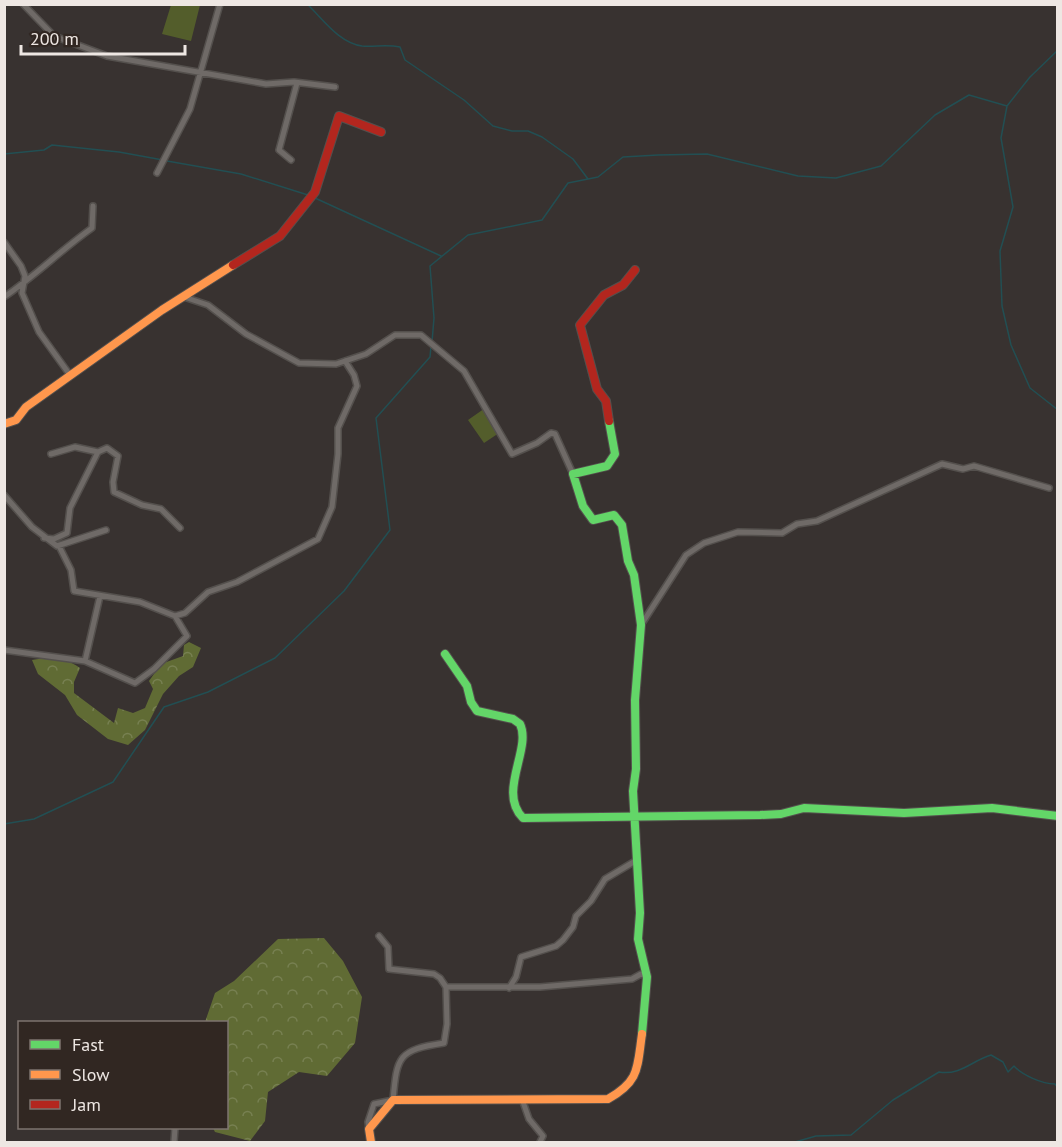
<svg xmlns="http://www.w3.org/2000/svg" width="1062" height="1147" viewBox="0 0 1062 1147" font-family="'PT Sans',sans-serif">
<defs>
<pattern id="forest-crowns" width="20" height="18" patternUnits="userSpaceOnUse" patternTransform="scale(1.5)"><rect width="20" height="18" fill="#606b34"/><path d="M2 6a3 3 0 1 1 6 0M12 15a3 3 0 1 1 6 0" fill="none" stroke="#778051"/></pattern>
</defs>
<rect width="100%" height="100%" fill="#383230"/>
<path fill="#535d2b" d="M 171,5 L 200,5 L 191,41 L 162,34 Z
M 488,406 L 502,431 L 484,443 L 468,420 Z"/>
<path fill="url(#forest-crowns)" d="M 189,642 L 201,648 L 193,667 L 179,676 L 163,694 L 145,730 L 128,745 L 108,739 L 77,715 L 65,695 L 38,674 L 32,660 C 50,657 65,657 80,668 L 74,682 L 74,693 L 114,723 L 118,708 L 133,713 L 145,708 L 153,689 L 149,681 L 161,664 L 183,656 L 184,645 Z
M 324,938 L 343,961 L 362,997 L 355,1043 L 327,1076 L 299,1072 L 268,1092 L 265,1121 L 250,1141 L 215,1132 L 213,1128 L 226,1128 L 226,1022 L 205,1022 L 215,993 L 234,981 L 278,939 Z"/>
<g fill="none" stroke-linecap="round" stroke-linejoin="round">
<path stroke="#224f53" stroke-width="1.5" d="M 307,4 C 323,19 339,43 362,46 C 376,47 386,44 400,47 L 405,60 L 464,100 L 493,126 L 512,131 L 528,131 L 542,137 L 573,159 L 588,179
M 1058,50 L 1030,77 L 1007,106 L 1001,138 L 1013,207 L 1000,251 L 1002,306 L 1011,345 L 1030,388 L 1058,410
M 4,154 L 44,150 L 52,145 L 119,152 L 163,160
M 167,161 L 241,174 L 308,195
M 315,198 L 441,256
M 432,342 L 434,318 L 430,266 L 468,235 L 542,220 L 568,183 L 598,177 L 623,157 L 658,155 L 707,154 L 798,176 L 836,178 L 881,166 L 935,115 L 969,95 L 1007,106
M 4,824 L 34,819 L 113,782 L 164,707 L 208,692 L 275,658 L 344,591 L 390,530 L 376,418 L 430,357 L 431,346
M 795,1142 L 816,1136 L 851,1135 L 893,1100 L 939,1072 C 960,1076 973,1060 991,1055 L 1003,1062 L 1008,1072 L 1014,1066 C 1022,1075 1042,1084 1055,1084 L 1058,1088"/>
<g stroke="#54504d" stroke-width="8">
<path id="street" d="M 23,4 L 54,36 L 107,56 L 266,84 L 294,82 L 335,87
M 291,160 L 279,150 L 297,83
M 157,173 L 190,109 L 220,4
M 4,242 L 21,266 L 25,276 L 22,293 L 39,332 L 70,375
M 4,297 C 35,276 61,250 92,228 L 93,206
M 184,297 L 208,305 L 246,334 L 299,363 L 336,364 L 366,354 L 395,335 L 421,335 L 464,371 L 512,454 L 537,443 L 551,433 L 555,434 L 573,474
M 51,454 L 75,447 L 98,452 L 107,448 L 118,456 L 113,482 L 114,492 L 142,505 L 161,509 L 180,528
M 4,495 L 32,527 L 57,546 L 106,530
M 44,538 L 54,539 L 67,533 L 70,508 L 98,452
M 59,546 L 71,570 L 74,591 L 140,602 L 175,616 L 185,613 L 208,592 L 237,582 L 318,539 L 332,507 L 338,454 L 338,428 L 357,386 L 354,375 L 345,361
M 641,625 L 686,555 L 704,543 L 738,532 L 782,533 L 797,524 L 817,521 L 942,464 L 963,469 L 974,466 L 1049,488
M 4,650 L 85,661 L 135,683 L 154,669 L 187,636 L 175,616
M 85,661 L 100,596
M 379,936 L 388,947 L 389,969 L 434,974 L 440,978 L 446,987 L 540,987 L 632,979 L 641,974 L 647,977
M 509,988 L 516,977 L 521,957 L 556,946 L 563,940 L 573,927 L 576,916 L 591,901 L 605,879 L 637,860
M 522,1099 L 529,1119 L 543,1136 L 540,1142
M 369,1129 L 368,1122 L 374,1104 L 393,1100 C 397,1056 398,1050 444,1043 L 447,1024 L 446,987
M 174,1142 L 175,1128"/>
</g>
<g stroke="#54504d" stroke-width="10">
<path id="fast" d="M 609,421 L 615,454 L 607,466 L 573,474 L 583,506 L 593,520 L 614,515 L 622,525 L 628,561 L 634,575 L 641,625 L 635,700 L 636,769 L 633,791 L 640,913 L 638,939 L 647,977 L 642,1034
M 445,654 L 467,686 L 471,702 L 477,711 L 513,719 L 520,724 C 532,749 497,792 523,818 L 760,815 L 781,814 L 804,808 L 904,813 L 992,808 L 1058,816"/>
</g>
<g stroke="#54504d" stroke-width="10">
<path id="slow" d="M 4,424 L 16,420 L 26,407 L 162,310 L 233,265
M 371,1142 L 369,1129 L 393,1100 L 608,1099 C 640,1081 637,1068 642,1034"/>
</g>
<g stroke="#54504d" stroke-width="10">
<path id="jam" d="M 233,265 L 280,236 L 315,192 L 339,116 L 381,132
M 609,421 L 606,401 L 597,389 L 580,325 L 604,295 L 623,285 L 635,270"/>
</g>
<use href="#street" stroke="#6f6a67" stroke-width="5"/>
<use href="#fast" stroke="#63d668" stroke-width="8"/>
<use href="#slow" stroke="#ff974d" stroke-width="8"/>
<use href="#jam" stroke="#b3261e" stroke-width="8"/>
</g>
<rect width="1062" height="1147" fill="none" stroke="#eee7e3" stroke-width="12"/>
<rect x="18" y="1021" width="210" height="108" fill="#312722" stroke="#7d746f" stroke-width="1.5"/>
<rect x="30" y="1040" width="30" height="9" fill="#63d668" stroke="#7d746f" stroke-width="1.5"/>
<text x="72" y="1051" font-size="18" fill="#eee7e3">Fast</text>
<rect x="30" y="1070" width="30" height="9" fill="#ff974d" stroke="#7d746f" stroke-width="1.5"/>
<text x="72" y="1081" font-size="18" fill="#eee7e3">Slow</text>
<rect x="30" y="1100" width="30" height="9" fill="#b3261e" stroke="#7d746f" stroke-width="1.5"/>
<text x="72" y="1111" font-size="18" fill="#eee7e3">Jam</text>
<path d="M21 45v9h164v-9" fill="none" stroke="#eee7e3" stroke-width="3"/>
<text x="30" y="45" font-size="18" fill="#eee7e3" stroke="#312722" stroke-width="4.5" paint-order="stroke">200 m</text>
</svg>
